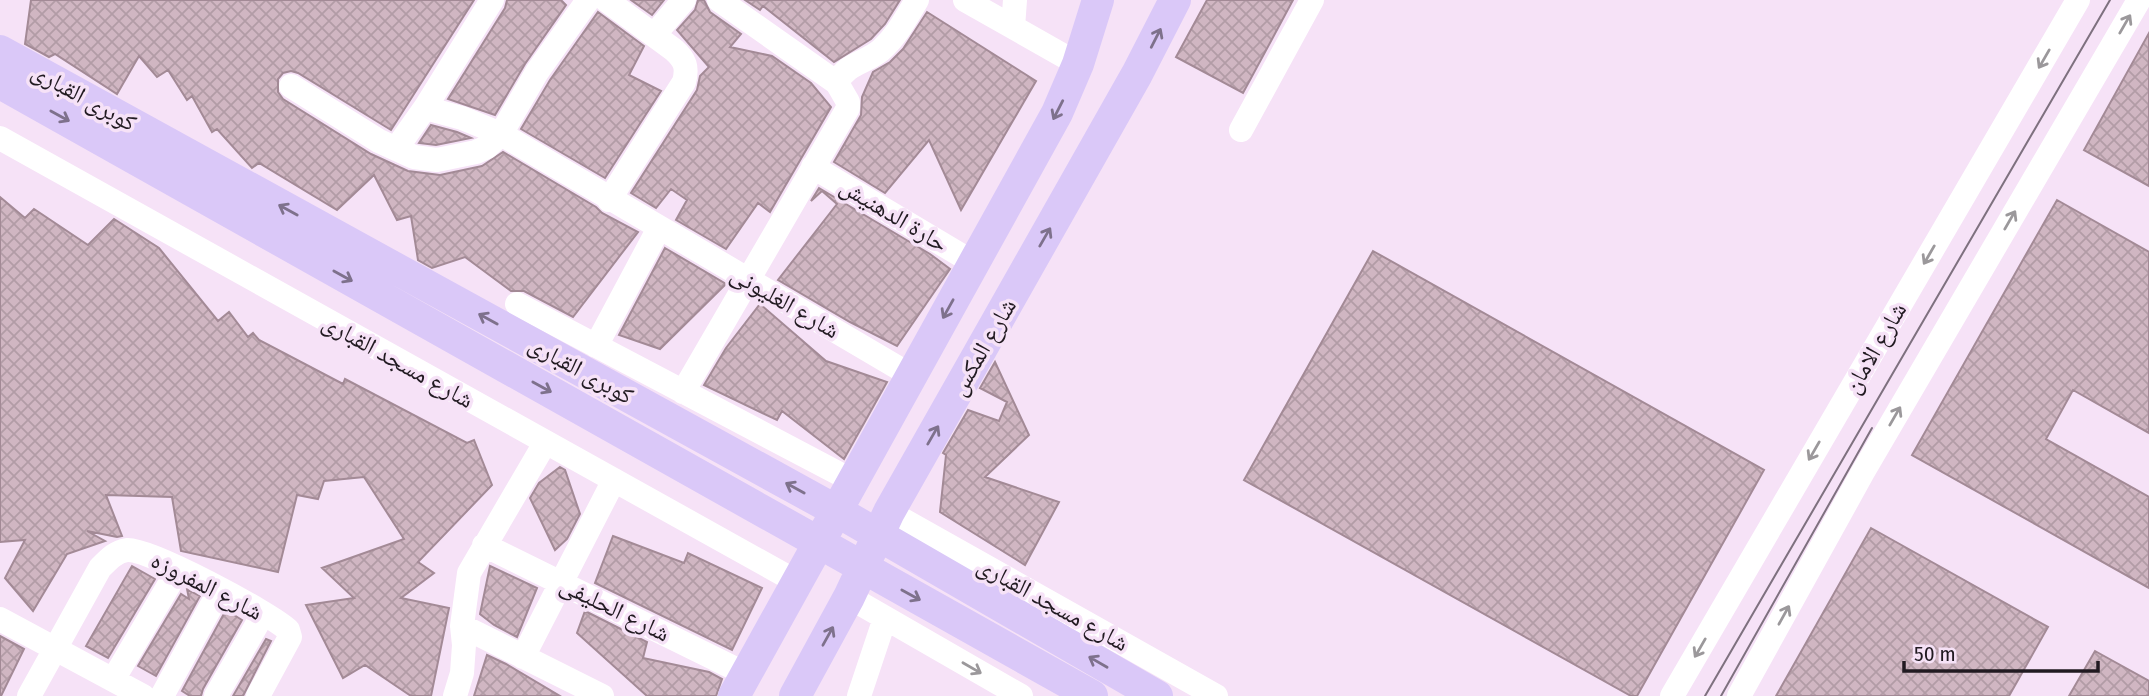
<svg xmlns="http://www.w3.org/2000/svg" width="2149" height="696" viewBox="0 0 2149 696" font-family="'Fira Sans Condensed','Noto Naskh Arabic',sans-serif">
<defs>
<pattern id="building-cross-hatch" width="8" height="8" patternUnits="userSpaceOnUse" patternTransform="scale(1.75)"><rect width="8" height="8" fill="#d0b6c2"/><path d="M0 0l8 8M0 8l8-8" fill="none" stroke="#b29ca6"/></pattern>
</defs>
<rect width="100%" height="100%" fill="#f6e2f7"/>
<path fill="url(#building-cross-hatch)" stroke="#a38a96" stroke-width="2" d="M 31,0 L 474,0 L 391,130 L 298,73 L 291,71 L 283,73 L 278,79 L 278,92 L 283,99 L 371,154 L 408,171 L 440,175 L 482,166 L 503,152 L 596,207 L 602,213 L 638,232 L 573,317 L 524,291 L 511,291 L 465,257 L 432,268 L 418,260 L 411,216 L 397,220 L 374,175 L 337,210 L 259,163 L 252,168 L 217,129 L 212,132 L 192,96 L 187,100 L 168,70 L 157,77 L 139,56 L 117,94 L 55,54 L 49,57 L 25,44 Z
M 507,0 L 561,0 L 566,5 L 525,64 L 495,115 L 448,99 L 505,8 Z
M 631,0 L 664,0 L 652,15 Z
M 698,0 L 704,0 L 710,12 L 741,34 L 730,47 L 772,56 L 811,83 L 831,107 L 770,212 L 758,203 L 726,249 L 676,220 L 687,200 L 671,189 L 656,208 L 631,193 L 697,90 L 700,76 L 709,67 L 677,30 L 695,10 Z
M 745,0 L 900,0 L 885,24 L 871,39 L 834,62 L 763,6 L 760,10 Z
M 1207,0 L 1293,0 L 1243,93 L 1176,57 Z
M 598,12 L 644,46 L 629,75 L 661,91 L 605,178 L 521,129 L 550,80 Z
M 927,12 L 1036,81 L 961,210 L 929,140 L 885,193 L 834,162 L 861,115 L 862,97 L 873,72 L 890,62 L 903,49 Z
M 2149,33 L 2149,186 L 2084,150 Z
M 431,125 L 457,132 L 471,138 L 436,145 L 419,143 Z
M 819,188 L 930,254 L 950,269 L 897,346 L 850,322 L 778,280 L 837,204 L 822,191 L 811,201 Z
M 0,197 L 25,218 L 34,209 L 88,245 L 114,219 L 159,248 L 218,321 L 229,312 L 248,337 L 253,333 L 259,340 L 343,384 L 345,379 L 467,443 L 474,440 L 492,485 L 418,562 L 434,573 L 401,598 L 449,608 L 431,696 L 411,696 L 365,665 L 343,678 L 306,605 L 354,598 L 322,568 L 404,539 L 364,477 L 324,481 L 318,499 L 297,495 L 278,572 L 181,551 L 172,497 L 106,495 L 122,536 L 117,537 L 87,531 L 105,541 L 67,554 L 33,611 L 5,578 L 25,540 L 0,542 Z
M 2057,200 L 2149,252 L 2149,433 L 2073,390 L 2046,439 L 2149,497 L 2149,588 L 1912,455 Z
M 665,248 L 726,284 L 660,349 L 619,335 Z
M 1373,251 L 1764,470 L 1637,696 L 1631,696 L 1244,480 Z
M 760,304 L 826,361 L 887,382 L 844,459 L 782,411 L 777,420 L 704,385 L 726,348 Z
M 995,362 L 1029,435 L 985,477 L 1059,502 L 1025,565 L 940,512 L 946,455 L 943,453 L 968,410 L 999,421 L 1007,402 L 980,388 Z
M 560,467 L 565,470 L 580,514 L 567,539 L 555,550 L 530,498 L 539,483 Z
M 1871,528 L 2048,627 L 2009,696 L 1776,696 Z
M 613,536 L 684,563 L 688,553 L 762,588 L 732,650 L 595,583 Z
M 132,566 L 155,579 L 108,658 L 86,646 Z
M 490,566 L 537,588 L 517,637 L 494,625 L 480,614 Z
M 187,589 L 200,596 L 156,676 L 138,666 L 181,594 L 189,599 Z
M 226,610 L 242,620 L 203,689 L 201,696 L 190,696 L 182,691 Z
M 585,611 L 647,642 L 643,658 L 709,672 L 722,679 L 716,696 L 647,696 L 577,633 Z
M 0,636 L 24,649 L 1,696 L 0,696 Z
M 266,639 L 271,641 L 243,696 L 233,696 Z
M 2095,651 L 2149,681 L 2149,696 L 2069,696 Z
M 487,655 L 506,664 L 560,696 L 474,696 Z"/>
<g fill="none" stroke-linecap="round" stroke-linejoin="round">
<path stroke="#fff" stroke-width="24" d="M 606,0 L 674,50 C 685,60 688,67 684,82 L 609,200
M 719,0 L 837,83
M 965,0 L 1078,64
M 1013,27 L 1015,0
M 654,35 L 684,0
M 291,86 L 379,141 L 414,157 L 437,160 L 476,152 L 487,147 L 501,134 L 537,72 L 588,0
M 425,108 L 462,118 L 501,134 L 912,376
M 1241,130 L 1312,0
M 0,138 L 797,582
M 396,149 L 425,108 L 492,0
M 813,167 L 974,263
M 517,304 L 853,481
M 596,346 L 659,228
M 683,392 L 848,108 L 848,102 L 837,83 C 846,63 866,63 881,50 C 897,36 906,18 917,0
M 889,512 L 1216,696
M 484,545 L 746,674
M 849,597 L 1021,696
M 0,619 L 143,696
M 462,626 L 602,696
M 523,657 L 614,480
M 113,680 L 179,568
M 29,696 L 100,568 C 109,559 115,552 127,550 C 149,548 270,613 288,630 L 290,637 L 258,696
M 162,696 L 220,590
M 216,696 L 263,614
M 455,696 L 462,673 L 464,645 L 462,626 L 469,573 L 545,443
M 859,696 L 885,618
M 1672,696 L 2078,0
M 1739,696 L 1863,472 L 2139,0"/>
<path stroke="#dac8f8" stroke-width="32" d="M 0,51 L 835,510 L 1157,696
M 0,83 L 1092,696
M 734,696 L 1057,113 L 1078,64 L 1098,0
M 795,696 L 849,597 L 889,512 L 1137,74 L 1175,0"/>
<path stroke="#7e717f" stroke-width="2" d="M 1705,696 L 2110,0
M 1721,696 L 1872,428"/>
</g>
<defs><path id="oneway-shaft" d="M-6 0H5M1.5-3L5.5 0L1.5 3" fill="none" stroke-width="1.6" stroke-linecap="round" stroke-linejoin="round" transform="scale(1.75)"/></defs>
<g stroke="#9b989b">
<use href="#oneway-shaft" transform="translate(2125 24) rotate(-60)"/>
<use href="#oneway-shaft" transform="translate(2044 59) rotate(120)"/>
<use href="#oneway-shaft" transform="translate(2010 220) rotate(-60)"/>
<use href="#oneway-shaft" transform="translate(1929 255) rotate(120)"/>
<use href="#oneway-shaft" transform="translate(1895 416) rotate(-60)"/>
<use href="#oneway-shaft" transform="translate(1814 451) rotate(120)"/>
<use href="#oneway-shaft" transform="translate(1784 615) rotate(-61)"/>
<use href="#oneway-shaft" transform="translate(1700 648) rotate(120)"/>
<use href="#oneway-shaft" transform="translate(972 668) rotate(30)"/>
</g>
<g stroke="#7e718c">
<use href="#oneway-shaft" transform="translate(1156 38) rotate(-63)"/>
<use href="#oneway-shaft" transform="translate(1058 110) rotate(117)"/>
<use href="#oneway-shaft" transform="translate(60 116) rotate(29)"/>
<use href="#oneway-shaft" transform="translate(288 210) rotate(-151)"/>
<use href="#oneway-shaft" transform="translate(1045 237) rotate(-60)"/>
<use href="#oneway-shaft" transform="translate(343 276) rotate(29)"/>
<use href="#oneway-shaft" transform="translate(948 309) rotate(119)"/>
<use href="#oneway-shaft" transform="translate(488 319) rotate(-151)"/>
<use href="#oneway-shaft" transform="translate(542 387) rotate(29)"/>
<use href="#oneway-shaft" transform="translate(933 435) rotate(-60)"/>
<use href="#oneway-shaft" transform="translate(795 488) rotate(-151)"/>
<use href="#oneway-shaft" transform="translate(911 595) rotate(29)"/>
<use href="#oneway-shaft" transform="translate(828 636) rotate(-61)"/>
<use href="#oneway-shaft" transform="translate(1098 662) rotate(-150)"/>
</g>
<g text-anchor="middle" stroke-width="7" stroke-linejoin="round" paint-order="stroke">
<g font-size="24" fill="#211a21" stroke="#f6e2f7">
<text transform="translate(84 97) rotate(29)" y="8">كوبرى القبارى</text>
<text transform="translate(894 215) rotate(31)" y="8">حارة الدهنيش</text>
<text transform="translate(785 302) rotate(30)" y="8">شارع الغليونى</text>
<text transform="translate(983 347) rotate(-60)" y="8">شارع المكس</text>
<text transform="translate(1875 348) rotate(-60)" y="8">شارع الامان</text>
<text transform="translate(398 361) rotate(29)" y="8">شارع مسجد القبارى</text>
<text transform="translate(581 370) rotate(29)" y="8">كوبرى القبارى</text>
<text transform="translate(207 586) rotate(27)" y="8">شارع المفروزه</text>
<text transform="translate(1053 604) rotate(29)" y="8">شارع مسجد القبارى</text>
<text transform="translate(615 609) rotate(26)" y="8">شارع الحليفى</text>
</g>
</g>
<path d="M1904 661v10h194v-10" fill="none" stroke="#211a21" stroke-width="3.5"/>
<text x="1914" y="661" font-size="21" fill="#211a21" stroke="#f6e2f7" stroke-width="5" paint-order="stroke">50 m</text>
</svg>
